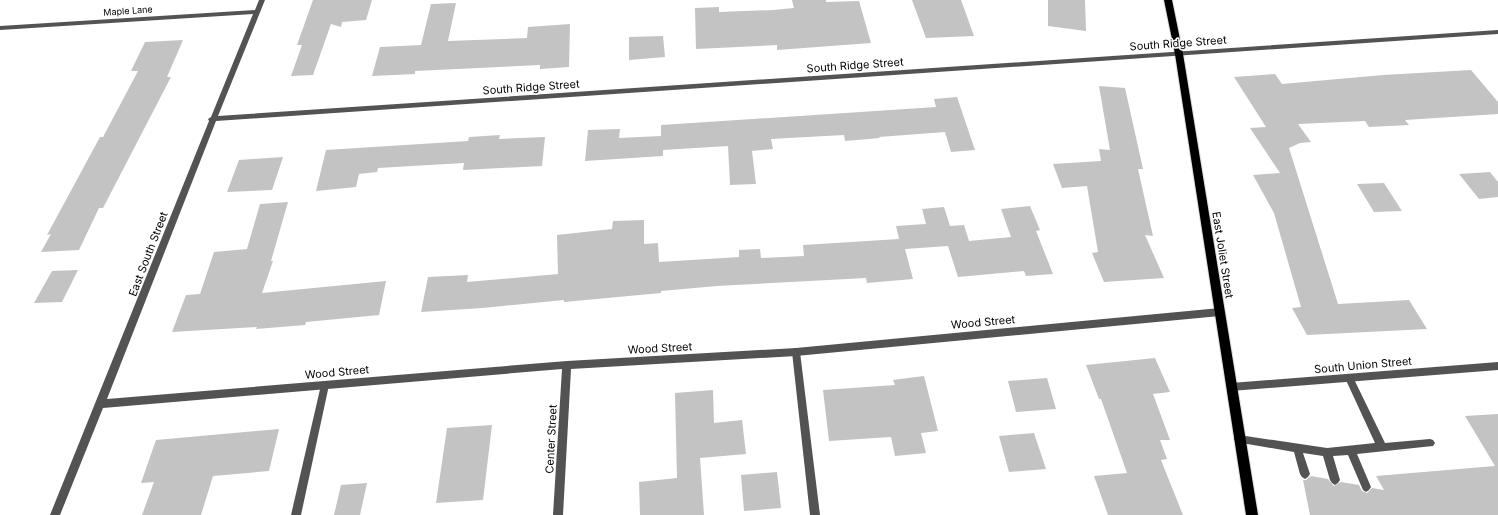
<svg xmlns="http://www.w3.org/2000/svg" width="1498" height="515" viewBox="0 0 1498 515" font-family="Inter,sans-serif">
<rect width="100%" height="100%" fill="#fff"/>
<path fill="#c3c3c3" d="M 313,0 L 372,0 L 366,20 L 342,22 L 341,27 L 331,24 L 313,75 L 291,76 L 302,45 L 297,45 Z
M 792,0 L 826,0 L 826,2 L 859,1 L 871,43 L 777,50 L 777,45 L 696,49 L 695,8 L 719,7 L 719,12 L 773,10 L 794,8 Z
M 912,0 L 961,0 L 974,36 L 926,38 Z
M 1048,0 L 1085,0 L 1086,31 L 1048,26 Z
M 456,3 L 448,41 L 527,38 L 528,27 L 570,24 L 569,67 L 540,69 L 540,65 L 415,71 L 415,74 L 372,76 L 380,47 L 421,45 L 431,4 Z
M 663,36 L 665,57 L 629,60 L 629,37 Z
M 183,40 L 167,77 L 171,77 L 103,208 L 99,208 L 79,250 L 41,252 L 51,234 L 47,235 L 100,137 L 103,137 L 138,71 L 131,71 L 145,42 Z
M 1471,70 L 1498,102 L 1498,114 L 1405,120 L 1409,125 L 1369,127 L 1365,121 L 1298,124 L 1311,142 L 1300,143 L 1289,148 L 1338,304 L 1409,300 L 1427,329 L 1307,335 L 1292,308 L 1301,307 L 1274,213 L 1253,175 L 1280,173 L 1250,128 L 1266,127 L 1234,77 L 1275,74 L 1282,84 L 1383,75 Z
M 1099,86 L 1125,88 L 1143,169 L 1138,169 L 1153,236 L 1145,235 L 1164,278 L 1104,282 L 1092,253 L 1098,252 L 1087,186 L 1062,188 L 1053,164 L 1101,161 L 1099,149 L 1110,150 Z
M 957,97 L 975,150 L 951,152 L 945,132 L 879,137 L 880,138 L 845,141 L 844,135 L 771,139 L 773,149 L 752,151 L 756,184 L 730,185 L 728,146 L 663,150 L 663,156 L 585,161 L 588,130 L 620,129 L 619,138 L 661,136 L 661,125 L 936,107 L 934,99 Z
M 500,135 L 499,139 L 545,137 L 542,166 L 463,170 L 464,163 L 378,168 L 377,172 L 359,174 L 356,187 L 316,191 L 326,150 L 468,141 L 469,137 Z
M 283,157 L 272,190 L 227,192 L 239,160 Z
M 1490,172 L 1498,182 L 1498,197 L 1479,199 L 1459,174 Z
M 1384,183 L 1402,211 L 1374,212 L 1357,184 Z
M 288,202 L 271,261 L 273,261 L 262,293 L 386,281 L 379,315 L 306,322 L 305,325 L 256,329 L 257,327 L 172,332 L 186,295 L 200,294 L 214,252 L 247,249 L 260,204 Z
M 1030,206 L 1040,230 L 1036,231 L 1053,274 L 1026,276 L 1024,271 L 958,277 L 948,246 L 905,249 L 913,279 L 867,283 L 866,278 L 717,286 L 661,291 L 661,293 L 564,302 L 564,300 L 482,308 L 421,312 L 428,277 L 468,275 L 467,282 L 558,274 L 557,235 L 612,229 L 613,221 L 644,220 L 644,244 L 658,243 L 659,262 L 739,257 L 739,250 L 760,249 L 761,258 L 804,256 L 803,245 L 899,239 L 896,226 L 926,224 L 922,209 L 944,207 L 950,226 L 964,225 L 969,241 L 1011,237 L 1001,209 Z
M 78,270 L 62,302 L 34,303 L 52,271 Z
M 1155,358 L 1170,392 L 1153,394 L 1170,440 L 1160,440 L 1167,459 L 1161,460 L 1183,515 L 1108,515 L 1094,476 L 1127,473 L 1101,399 L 1099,399 L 1086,365 Z
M 924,376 L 938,431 L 921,433 L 926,453 L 895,456 L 891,437 L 829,441 L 823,390 L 895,385 L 893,380 Z
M 1047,378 L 1056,409 L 1016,412 L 1008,381 Z
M 713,390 L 714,423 L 742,420 L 746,454 L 700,458 L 704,515 L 640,515 L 639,482 L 677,478 L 675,393 Z
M 1498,414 L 1498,515 L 1310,515 L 1303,480 L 1306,480 L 1311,476 L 1328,479 L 1334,486 L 1341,482 L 1359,485 L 1362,491 L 1367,493 L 1372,488 L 1384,490 L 1376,476 L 1495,466 L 1465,416 Z
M 492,425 L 483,500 L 436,503 L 447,428 Z
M 279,429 L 269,471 L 213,476 L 201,515 L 142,515 L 154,482 L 141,483 L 156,440 Z
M 1034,433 L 1046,469 L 1009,472 L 999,436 Z
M 777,472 L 781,508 L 744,511 L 741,475 Z
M 367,483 L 360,515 L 334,515 L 341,485 Z"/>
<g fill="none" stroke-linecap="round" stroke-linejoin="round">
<g stroke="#dbdbdb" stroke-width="2">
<path id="primary" d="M 1164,0 L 1172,0 L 1183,54 L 1258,515 L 1246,515 L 1175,54 Z"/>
</g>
<path fill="#535353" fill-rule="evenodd" d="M 796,348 L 799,349 L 800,352 L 820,515 L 810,515 L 792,352 L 793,349 Z
M 1349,374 L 1352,375 L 1385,443 L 1430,439 L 1433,440 L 1435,443 L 1433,446 L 1357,454 L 1371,487 L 1369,490 L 1366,492 L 1363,490 L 1348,455 L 1333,456 L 1340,480 L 1338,483 L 1335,485 L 1332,483 L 1330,480 L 1323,456 L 1303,453 L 1310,474 L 1308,477 L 1305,479 L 1302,477 L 1300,474 L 1294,452 L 1236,442 L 1234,439 L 1236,436 L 1239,435 L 1327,448 L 1375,443 L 1345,378 L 1346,375 Z
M 325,381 L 328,382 L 329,385 L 301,515 L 291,515 L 321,385 L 322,382 Z"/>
<path fill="#535353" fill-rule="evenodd" d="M 259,0 L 265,0 L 218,116 L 1498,30 L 1498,34 L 216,121 L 107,399 L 567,361 L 796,348 L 1220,308 L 1223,309 L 1224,312 L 1223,315 L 1220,316 L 796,356 L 571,369 L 563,515 L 553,515 L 562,369 L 103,408 L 60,515 L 50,515 L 209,121 L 208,119 L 211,117 L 253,14 L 0,30 L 0,26 L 255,10 Z
M 1498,362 L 1498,370 L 1231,391 L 1228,390 L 1227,387 L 1228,384 L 1231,383 Z"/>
<use href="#primary" fill="#000" fill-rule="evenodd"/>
</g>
<g text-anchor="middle" stroke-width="3" stroke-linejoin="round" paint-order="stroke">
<g font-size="9" fill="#000" stroke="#fff">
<text transform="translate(128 11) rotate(-4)" y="3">Maple Lane</text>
</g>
<g font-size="11" fill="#000" stroke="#fff">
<text transform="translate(1178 43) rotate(-4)" y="4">South Ridge Street</text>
<text transform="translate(855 65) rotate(-4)" y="4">South Ridge Street</text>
<text transform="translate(531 87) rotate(-4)" y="4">South Ridge Street</text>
<text transform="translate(148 254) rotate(-69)" y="4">East South Street</text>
<text transform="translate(1223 255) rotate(81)" y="4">East Joliet Street</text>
<text transform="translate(983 322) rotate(-5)" y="4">Wood Street</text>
<text transform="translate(660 348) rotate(-3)" y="4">Wood Street</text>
<text transform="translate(1363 365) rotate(-5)" y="4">South Union Street</text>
<text transform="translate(337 372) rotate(-5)" y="4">Wood Street</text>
<text transform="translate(551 439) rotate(-87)" y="4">Center Street</text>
</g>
</g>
</svg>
